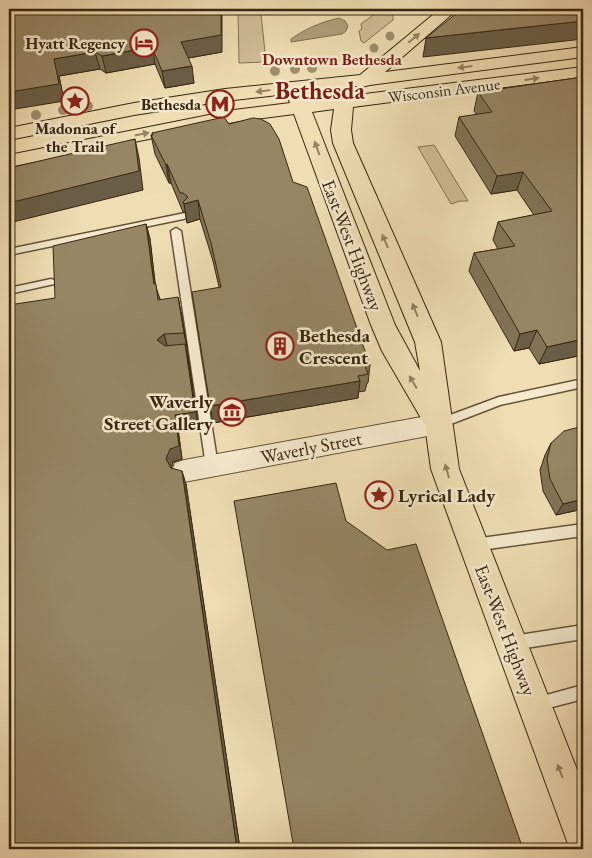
<svg xmlns="http://www.w3.org/2000/svg" width="592" height="858" viewBox="0 0 592 858" font-family="'EB Garamond',serif">
<rect width="100%" height="100%" fill="#f0ddb3"/>
<filter id="stains"><feTurbulence type="fractalNoise" baseFrequency=".004" numOctaves="4"/><feColorMatrix values="0 0 0 0 .2 0 0 0 0 .09 0 0 0 0 .02 0 0 0 .5 -.17"/></filter>
<radialGradient id="worn" r=".72"><stop offset=".6" stop-color="#630" stop-opacity="0"/><stop offset="1" stop-color="#630" stop-opacity=".3"/></radialGradient>
<path fill="#d1be97" stroke="#847254" d="M 380,10 L 393,13 L 393,20 L 364,43 L 361,41 L 359,31 L 362,29 L 361,24 Z
M 238,12 L 261,14 L 266,62 L 239,63 Z
M 434,145 L 468,201 L 460,201 L 451,204 L 418,147 Z"/>
<path fill="#b19f7c" stroke="#806f51" d="M 339,18 L 345,21 L 348,26 L 346,31 L 342,34 L 291,42 L 291,39 C 305,29 321,22 339,18 Z"/>
<g fill="none" stroke-linecap="round" stroke-linejoin="round">
<g stroke="#65543a" stroke-width="3">
<path id="lane" d="M 185,213 L 189,216 L 188,218 L 9,255 L 9,249 Z
M 176,228 L 181,231 L 218,466 L 216,470 L 212,471 L 208,470 L 206,466 L 171,231 Z
M 51,279 L 54,280 L 56,282 L 54,284 L 9,294 L 9,288 Z
M 583,379 L 583,387 L 500,405 L 438,429 L 434,427 L 432,424 L 434,421 L 499,397 Z
M 583,524 L 583,536 L 474,551 L 470,549 L 468,545 L 470,541 L 474,539 Z
M 583,625 L 583,639 L 513,650 L 508,648 L 506,643 L 508,638 L 513,636 Z
M 583,685 L 583,699 L 537,711 L 532,709 L 530,704 L 532,699 Z"/>
</g>
<g stroke="#65543a" stroke-width="2">
<path id="street" d="M 438,414 L 446,417 L 450,424 L 446,431 L 438,434 L 184,482 L 175,479 L 172,471 L 175,463 L 184,460 Z"/>
</g>
<g stroke="#372711" stroke-width="2">
<path id="primary" d="M 440,9 L 458,9 L 385,72 L 583,47 L 583,57 L 370,85 L 362,87 L 357,86 L 304,92 L 308,101 L 583,67 L 583,77 L 353,107 L 351,130 L 353,143 L 441,342 L 459,469 L 583,785 L 583,849 L 569,847 L 564,833 L 431,469 L 425,425 L 382,351 L 371,325 L 294,114 L 234,122 L 9,167 L 9,155 L 234,110 L 290,103 L 287,94 L 225,101 L 134,115 L 9,140 L 9,128 L 134,103 L 225,89 L 360,75 ZM 334,109 L 331,130 L 333,143 L 415,342 L 420,371 L 395,325 L 312,112 Z"/>
</g>
<use href="#lane" fill="#f5e9ce" fill-rule="evenodd"/>
<use href="#street" fill="#f5e9ce" fill-rule="evenodd"/>
<use href="#primary" fill="#f0ddb3" fill-rule="evenodd"/>
</g>
<g fill="#a08e6c">
<circle cx="390" cy="36" r="4.5"/>
<circle cx="374" cy="48" r="4.5"/>
<circle cx="312" cy="68" r="5"/>
<circle cx="295" cy="69" r="5"/>
<circle cx="275" cy="71" r="5"/>
<circle cx="88" cy="106" r="5"/>
<circle cx="63" cy="110" r="5"/>
<circle cx="36" cy="115" r="5"/>
</g>
<path fill="#827357" stroke="#372711" d="M 9,9 L 222,52 L 188,58 L 194,83 L 165,88 L 155,64 L 106,73 L 100,69 L 59,76 L 64,101 Z
M 583,77 L 583,355 L 539,364 L 529,348 L 514,351 L 469,271 L 474,253 L 498,249 L 493,240 L 498,222 L 534,215 L 517,190 L 491,194 L 455,136 L 459,117 L 477,115 L 474,111 L 478,92 Z
M 229,124 L 293,182 L 370,365 L 368,383 L 367,383 L 365,391 L 358,392 L 358,398 L 213,423 L 219,287 L 213,261 L 200,219 L 187,223 L 185,212 L 183,212 L 171,183 L 169,183 L 155,154 L 151,135 L 153,135 L 152,133 Z
M 146,224 L 150,239 L 155,284 L 160,299 L 181,312 L 187,347 L 198,425 L 178,429 L 182,459 L 173,462 L 171,468 L 186,484 L 240,849 L 9,849 L 55,298 Z
M 583,426 L 583,509 L 556,515 L 543,491 L 540,470 L 545,455 L 551,443 Z"/>
<path fill="#6a5e47" stroke="#372711" d="M 221,9 L 222,9 L 222,52 L 183,59 L 181,42 Z
M 583,21 L 583,39 L 423,57 L 426,38 Z
M 152,47 L 155,64 L 106,73 L 102,56 Z
M 95,52 L 100,69 L 59,76 L 64,101 L 9,110 L 9,92 L 54,59 Z
M 192,66 L 194,83 L 165,88 L 162,71 Z
M 135,139 L 139,158 L 143,190 L 9,223 L 9,203 Z
M 167,164 L 171,183 L 169,183 L 166,165 Z
M 523,172 L 517,190 L 491,194 L 497,176 Z
M 198,200 L 200,219 L 187,223 L 184,204 Z
M 146,224 L 150,239 L 157,299 L 154,284 Z
M 178,297 L 181,312 L 187,347 L 184,333 Z
M 537,330 L 529,348 L 514,351 L 520,334 Z
M 164,334 L 168,349 L 157,340 Z
M 583,339 L 583,355 L 539,364 L 547,347 Z
M 185,344 L 188,358 L 198,425 L 178,429 L 182,459 L 173,462 L 170,472 L 166,459 L 175,415 Z
M 360,381 L 358,398 L 213,423 L 210,406 Z
M 182,471 L 186,484 L 240,849 L 237,849 Z
M 583,499 L 583,509 L 556,515 L 563,504 Z"/>
<path fill="#978665" stroke="#372711" d="M 9,9 L 221,9 L 221,35 L 181,42 L 192,66 L 162,71 L 152,47 L 102,56 L 95,52 L 54,59 L 59,84 L 9,92 Z
M 462,9 L 583,9 L 583,21 L 426,38 Z
M 583,77 L 583,339 L 547,347 L 537,330 L 520,334 L 474,253 L 515,246 L 498,222 L 552,211 L 523,172 L 497,176 L 459,117 L 492,112 L 478,92 Z
M 224,117 L 229,124 L 253,118 L 261,119 L 270,124 L 279,139 L 293,182 L 307,187 L 370,365 L 365,366 L 368,374 L 358,376 L 360,381 L 210,406 L 192,292 L 221,287 L 211,243 L 198,200 L 184,204 L 183,202 L 188,197 L 183,193 L 180,193 L 167,164 L 166,165 L 151,135 L 153,135 L 152,133 Z
M 135,139 L 139,171 L 9,203 L 9,168 Z
M 146,224 L 154,284 L 156,284 L 158,300 L 178,297 L 184,333 L 164,334 L 157,340 L 165,346 L 185,344 L 195,412 L 175,415 L 179,446 L 170,449 L 166,459 L 171,468 L 182,471 L 237,849 L 9,849 L 9,305 L 55,298 L 53,246 Z
M 583,426 L 583,499 L 563,504 L 550,479 L 547,459 L 551,443 L 564,431 Z
M 336,483 L 346,521 L 387,550 L 416,544 L 523,849 L 294,849 L 234,501 Z"/>
<defs><path id="oneway-solid" d="M-6-.8H1V-3.2L6.5 0L1 3.2V.8H-6Z" transform="scale(1.25)"/></defs>
<g fill="#948262">
<use href="#oneway-solid" transform="translate(414 38) rotate(-40)"/>
<use href="#oneway-solid" transform="translate(465 67) rotate(173)"/>
<use href="#oneway-solid" transform="translate(532 79) rotate(-8)"/>
<use href="#oneway-solid" transform="translate(263 91) rotate(173)"/>
<use href="#oneway-solid" transform="translate(142 134) rotate(-11)"/>
<use href="#oneway-solid" transform="translate(317 148) rotate(-110)"/>
<use href="#oneway-solid" transform="translate(385 241) rotate(-114)"/>
<use href="#oneway-solid" transform="translate(415 310) rotate(-112)"/>
<use href="#oneway-solid" transform="translate(413 382) rotate(-120)"/>
<use href="#oneway-solid" transform="translate(447 471) rotate(-106)"/>
<use href="#oneway-solid" transform="translate(560 771) rotate(-111)"/>
</g>
<defs>
<g id="hotel-ring" transform="scale(1.4375)"><circle r="9.5" fill="#f5e9ce" stroke="#8f2418" stroke-width="1.5"/><path d="M-6-4.5h1.5V1H6V5H4.5V3h-9V5H-6ZM-4 0a1.8 1.8 0 1 1 3.6 0ZM.5 0V-2.5h3Q6-2.5 6 0Z" fill="#8f2418"/></g>
<g id="sight-ring" transform="scale(1.4375)"><circle r="9.5" fill="#f5e9ce" stroke="#8f2418" stroke-width="1.5"/><path d="M0-6L1.8-2.2L6-1.7L2.9 1.2L3.7 5.4L0 3.3L-3.7 5.4L-2.9 1.2L-6-1.7L-1.8-2.2Z" fill="#8f2418"/></g>
<g id="metro-ring" transform="scale(1.4375)"><circle r="9.5" fill="#f5e9ce" stroke="#8f2418" stroke-width="1.5"/><path d="M-5.5 5V-5H-3L0 0L3-5H5.5V5H3V-.5L0 4L-3-.5V5Z" fill="#8f2418"/></g>
<g id="building-ring" transform="scale(1.4375)"><circle r="9.5" fill="#f5e9ce" stroke="#8f2418" stroke-width="1.5"/><path d="M-4-6H4V6H1V3H-1V6H-4ZM-2.5-4.3h1.7v1.8h-1.7ZM.8-4.3h1.7v1.8H.8ZM-2.5-1h1.7V.8h-1.7ZM.8-1h1.7V.8H.8Z" fill="#8f2418"/></g>
<g id="museum-ring" transform="scale(1.4375)"><circle r="9.5" fill="#f5e9ce" stroke="#8f2418" stroke-width="1.5"/><path d="M0-6L6-3V-2H-6V-3ZM-5-1h2V3h-2ZM-1-1h2V3h-2ZM3-1h2V3H3ZM-6 4H6V6H-6Z" fill="#8f2418"/></g>
</defs>
<g fill-rule="evenodd">
<use href="#hotel-ring" x="144" y="43"/>
<use href="#sight-ring" x="75" y="101"/>
<use href="#metro-ring" x="220" y="104"/>
<use href="#building-ring" x="280" y="346"/>
<use href="#museum-ring" x="232" y="412"/>
<use href="#sight-ring" x="379" y="495"/>
</g>
<g text-anchor="middle" stroke-width="5" stroke-linejoin="round" paint-order="stroke">
<g font-size="16" font-weight="bold" fill="#372711" stroke="#f5e9ce" text-anchor="end">
<text x="125" y="49">Hyatt Regency</text>
<text x="201" y="110">Bethesda</text>
<text x="75" y="134" text-anchor="middle">Madonna of<tspan x="75" dy="18">the Trail</tspan></text>
</g>
<g font-size="16" font-weight="bold" fill="#7a1f14" stroke="#f5e9ce">
<text x="332" y="65">Downtown Bethesda</text>
</g>
<g font-size="16" fill="#372711" stroke="#f5e9ce">
<text transform="translate(444 90) rotate(-7)" y="6">Wisconsin Avenue</text>
</g>
<g font-size="19" fill="#372711" stroke="#f5e9ce">
<text transform="translate(353 245) rotate(69)" y="7">East-West Highway</text>
<text transform="translate(311 447) rotate(-11)" y="7">Waverly Street</text>
<text transform="translate(506 630) rotate(69)" y="7">East-West Highway</text>
</g>
<g font-size="19" font-weight="bold" fill="#372711" stroke="#f5e9ce" text-anchor="start">
<text x="299" y="342">Bethesda<tspan x="299" dy="22">Crescent</tspan></text>
<text x="213" y="408" text-anchor="end">Waverly<tspan x="213" dy="22">Street Gallery</tspan></text>
<text x="398" y="502">Lyrical Lady</text>
</g>
<g font-size="24" font-weight="bold" fill="#7a1f14" stroke="#f5e9ce">
<text x="320" y="99">Bethesda</text>
</g>
</g>
<rect width="592" height="858" fill="none" stroke="#f0ddb3" stroke-width="30"/>
<rect x="10" y="10" width="572" height="838" fill="none" stroke="#372711" stroke-width="2.5"/>
<rect x="15" y="15" width="562" height="828" fill="none" stroke="#372711"/>
<rect width="100%" height="100%" filter="url(#stains)"/>
<rect width="100%" height="100%" fill="url(#worn)"/>
</svg>
